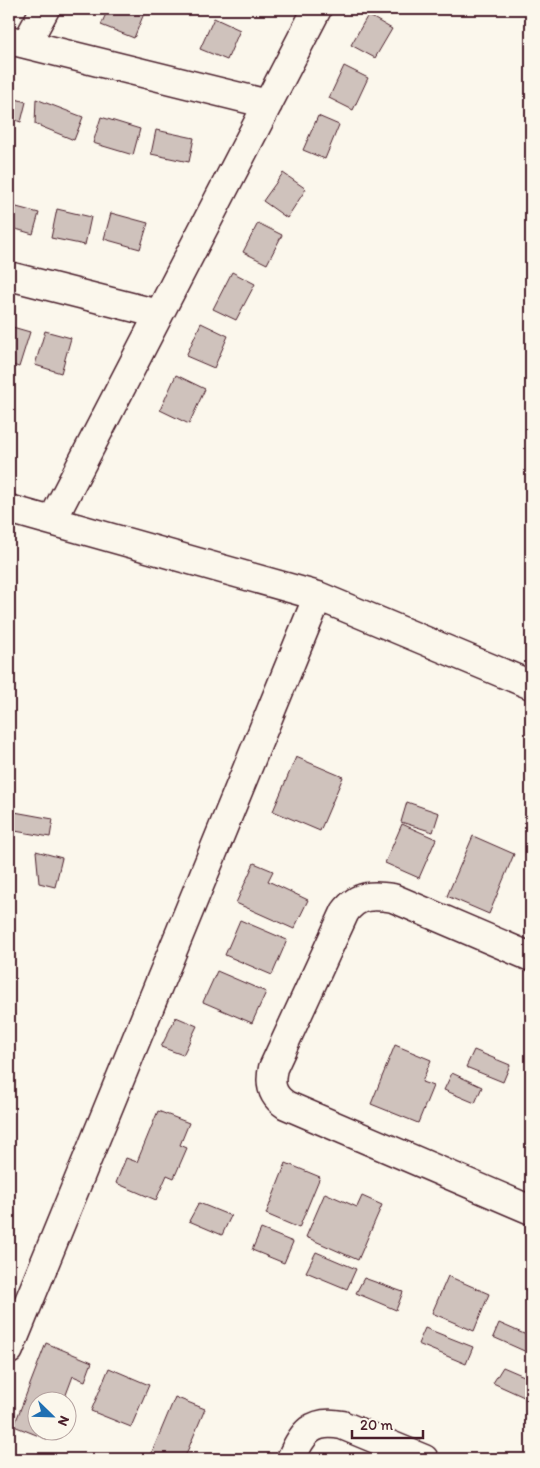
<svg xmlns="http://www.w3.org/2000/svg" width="540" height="1468" viewBox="0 0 540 1468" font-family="Itim,sans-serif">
<rect width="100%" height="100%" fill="#fbf7ec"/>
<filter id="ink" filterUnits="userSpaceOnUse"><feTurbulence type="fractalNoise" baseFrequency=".02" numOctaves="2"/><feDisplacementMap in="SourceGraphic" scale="10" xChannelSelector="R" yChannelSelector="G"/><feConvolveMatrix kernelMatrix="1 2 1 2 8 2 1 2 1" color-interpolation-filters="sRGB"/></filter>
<g filter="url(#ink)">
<path fill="#cfc2bc" stroke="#4a1f2b" d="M 108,9 L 140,9 L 145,11 L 134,38 L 101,25 Z
M 368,15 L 392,29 L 375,58 L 351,45 Z
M 214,18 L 240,30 L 227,60 L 200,49 Z
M 344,66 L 368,78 L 353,110 L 329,98 Z
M 9,97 L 26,102 L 21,122 L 9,118 Z
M 36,99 L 83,117 L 74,140 L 35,124 Z
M 318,116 L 339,125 L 325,159 L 303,150 Z
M 101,117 L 140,129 L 133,155 L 93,143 Z
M 156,130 L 194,138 L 189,162 L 151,154 Z
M 283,173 L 306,189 L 287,218 L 263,201 Z
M 9,205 L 39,213 L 33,234 L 9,227 Z
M 57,209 L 91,217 L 85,245 L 51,238 Z
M 111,213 L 148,223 L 140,249 L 104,239 Z
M 258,223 L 282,235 L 267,264 L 243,252 Z
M 232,272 L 255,284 L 236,320 L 213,309 Z
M 201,323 L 228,336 L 214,368 L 186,356 Z
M 9,326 L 30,332 L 19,367 L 9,364 Z
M 45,331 L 71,338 L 61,373 L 35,365 Z
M 176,375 L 205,389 L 189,424 L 160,410 Z
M 296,757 L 343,777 L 320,831 L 273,811 Z
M 407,802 L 439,813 L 433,832 L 401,822 Z
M 9,811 L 53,819 L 50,837 L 9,830 Z
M 402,824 L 436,839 L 419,878 L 385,863 Z
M 473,836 L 514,854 L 489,914 L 447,896 Z
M 36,851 L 62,858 L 55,887 L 39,883 Z
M 254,863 L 273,871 L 268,881 L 308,900 L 294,929 L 236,903 Z
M 240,920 L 287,940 L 272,975 L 225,955 Z
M 217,971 L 266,992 L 252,1023 L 203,1002 Z
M 176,1017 L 197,1026 L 183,1055 L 161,1047 Z
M 395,1045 L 431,1060 L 422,1082 L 433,1086 L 418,1123 L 371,1104 Z
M 474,1050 L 510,1065 L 503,1082 L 466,1067 Z
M 452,1073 L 482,1087 L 475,1103 L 444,1090 Z
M 158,1111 L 189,1123 L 180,1145 L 187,1148 L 174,1178 L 167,1175 L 156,1200 L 116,1183 L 126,1158 L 137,1162 Z
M 286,1163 L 320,1177 L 299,1228 L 266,1214 Z
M 325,1193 L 357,1207 L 362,1196 L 382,1205 L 358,1260 L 306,1237 Z
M 199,1203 L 231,1216 L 222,1235 L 189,1221 Z
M 261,1229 L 293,1242 L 284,1263 L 252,1250 Z
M 316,1252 L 356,1269 L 347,1289 L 306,1272 Z
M 448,1276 L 489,1294 L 474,1331 L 432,1313 Z
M 364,1278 L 403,1292 L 396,1310 L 356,1293 Z
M 499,1323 L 531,1337 L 531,1354 L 493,1337 Z
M 425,1328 L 473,1347 L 466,1364 L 418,1344 Z
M 46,1343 L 92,1362 L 85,1381 L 73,1376 L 64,1400 L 38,1400 L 38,1430 L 52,1430 L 49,1440 L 14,1426 Z
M 503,1367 L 531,1379 L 524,1397 L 493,1383 Z
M 109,1368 L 149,1385 L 131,1427 L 91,1411 Z
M 175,1397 L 205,1409 L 184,1459 L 157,1459 L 150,1457 Z"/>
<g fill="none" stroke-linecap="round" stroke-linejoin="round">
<g stroke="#4a1f2b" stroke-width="31">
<path id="minor" d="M 9,40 L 268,104
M 26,44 L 45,9
M 9,276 L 159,314
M 9,509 L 318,596 L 531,685
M 53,519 L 317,9
M 531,957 L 393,898 C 373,895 358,894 345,912 L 273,1068 C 269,1085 272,1096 286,1105 L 531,1210
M 9,1350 L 318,596
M 291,1459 C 302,1433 312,1419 342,1425 L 424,1459"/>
</g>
<use href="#minor" stroke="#fbf7ec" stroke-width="28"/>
</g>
</g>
<rect width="540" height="1468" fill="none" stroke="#fbf7ec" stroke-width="30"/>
<rect x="15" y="15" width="510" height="1438" fill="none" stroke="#4a1f2b" stroke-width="2" filter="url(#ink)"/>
<g transform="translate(52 1416) rotate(113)"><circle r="24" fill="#fbf7ec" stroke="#b4a19f"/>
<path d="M0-4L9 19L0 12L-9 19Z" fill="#1f6fb2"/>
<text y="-8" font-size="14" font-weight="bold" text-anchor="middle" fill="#4a1f2b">N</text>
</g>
<path d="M352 1430v8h71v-8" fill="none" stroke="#4a1f2b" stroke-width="2.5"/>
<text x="360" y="1430" font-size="15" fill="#4a1f2b" stroke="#fbf7ec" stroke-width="4" paint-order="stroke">20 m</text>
</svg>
